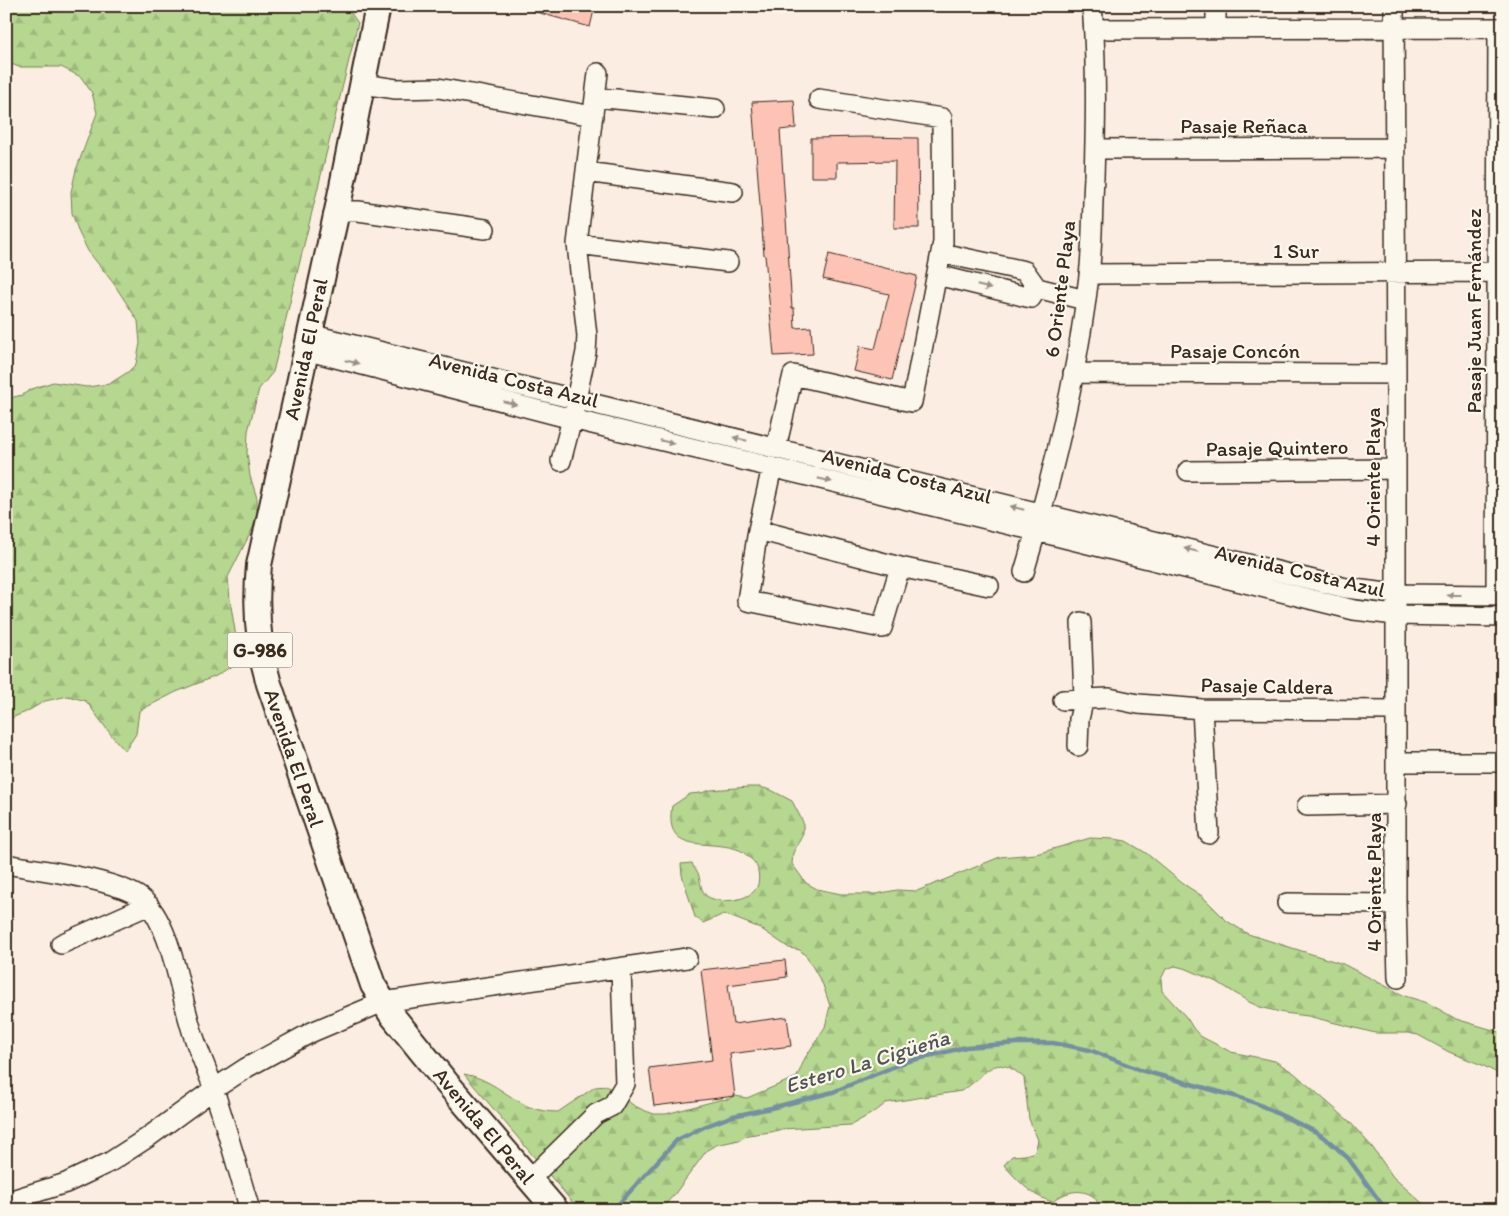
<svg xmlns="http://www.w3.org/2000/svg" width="1509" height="1216" viewBox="0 0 1509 1216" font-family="Itim,sans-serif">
<defs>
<pattern id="forest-firs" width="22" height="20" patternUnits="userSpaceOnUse" patternTransform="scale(1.25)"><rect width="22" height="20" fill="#b6d790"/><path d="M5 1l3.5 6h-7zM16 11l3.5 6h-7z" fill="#9db97c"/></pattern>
</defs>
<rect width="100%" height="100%" fill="#fbede1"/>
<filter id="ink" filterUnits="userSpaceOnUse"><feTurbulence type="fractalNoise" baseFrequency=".02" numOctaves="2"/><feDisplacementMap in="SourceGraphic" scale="10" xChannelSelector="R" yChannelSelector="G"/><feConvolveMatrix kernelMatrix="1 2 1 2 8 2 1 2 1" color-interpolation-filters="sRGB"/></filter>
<g filter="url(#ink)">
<path fill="url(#forest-firs)" stroke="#788057" d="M 6,6 L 346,6 L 358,23 L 273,372 L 259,389 L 248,431 L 247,453 L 250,476 L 257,498 L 257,520 L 228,577 L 230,600 L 237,643 L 235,664 L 216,676 L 176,692 L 139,711 L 136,734 L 125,751 L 112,736 L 86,701 L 68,696 L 45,701 L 26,712 L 6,720 L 6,399 L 22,395 L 32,389 L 53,382 L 87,387 L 109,384 L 128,372 L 136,364 L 140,343 L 138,321 L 114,284 L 88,251 L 79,233 L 72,213 L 71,192 L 76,170 L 97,113 L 92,93 L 81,77 L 61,67 L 19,67 L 6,62 Z
M 748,787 L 760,787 L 771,790 L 792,801 L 803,822 L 803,834 L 793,853 L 792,864 L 806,883 L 817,889 L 841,894 L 876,894 L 897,890 L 917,891 L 1000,857 L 1036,854 L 1090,838 L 1114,839 L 1126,841 L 1146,853 L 1182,883 L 1202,896 L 1227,921 L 1248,934 L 1343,964 L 1405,996 L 1428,1003 L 1456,1019 L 1503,1033 L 1503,1076 L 1482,1065 L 1449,1052 L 1418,1035 L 1408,1033 L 1375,1033 L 1308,1016 L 1284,1013 L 1260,1007 L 1249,1002 L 1219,983 L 1187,969 L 1175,966 L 1166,969 L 1161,979 L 1162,991 L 1187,1018 L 1193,1028 L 1200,1036 L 1231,1052 L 1275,1061 L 1294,1073 L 1349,1121 L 1373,1148 L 1393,1177 L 1430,1210 L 1104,1210 C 1098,1206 1098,1201 1094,1197 C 1081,1187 1063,1192 1053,1202 C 1033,1197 1018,1181 1004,1165 L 1012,1156 L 1025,1155 L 1035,1152 L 1038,1140 L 1029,1119 L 1024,1078 C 992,1049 987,1077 961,1091 L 886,1103 L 876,1111 L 851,1125 L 782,1129 L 771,1132 L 748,1135 L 739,1140 L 716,1145 L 707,1150 L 674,1195 L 660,1210 L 579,1210 L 464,1074 C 489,1078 505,1095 527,1106 C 537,1110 547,1112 558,1112 L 595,1087 L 606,1086 L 616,1091 L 633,1105 L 643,1110 L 654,1114 L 666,1114 L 719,1100 L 729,1099 L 735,1096 L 747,1098 L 797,1077 L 805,1058 L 825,1027 L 830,1006 L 823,985 L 807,957 L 800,950 L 789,948 L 760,928 L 724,914 L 703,923 L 695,917 L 682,875 L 681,864 L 692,863 C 693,867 696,870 698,873 C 701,881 700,892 708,897 C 721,904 750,901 757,887 C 759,883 759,876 758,871 C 757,865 755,863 751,859 C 747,856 743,851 739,850 C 710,838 663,857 672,806 L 690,794 L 701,793 L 711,790 Z"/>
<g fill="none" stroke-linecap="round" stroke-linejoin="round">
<path stroke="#758fa2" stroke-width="4.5" d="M 613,1210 L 677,1140 L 706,1126 L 733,1116 L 771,1108 L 833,1092 L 905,1062 L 966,1047 L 1017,1043 L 1053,1043 L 1090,1050 L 1140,1070 L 1238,1097 L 1258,1104 L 1316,1132 L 1330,1142 L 1348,1158 L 1386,1210"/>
</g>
<path fill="#fdc3b5" stroke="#3b2a1e" d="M 529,6 L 564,6 L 582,11 L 583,6 L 595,6 L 590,27 L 529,10 Z
M 794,100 L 796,128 L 780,130 L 792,308 L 794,308 L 795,328 L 811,327 L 813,354 L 774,356 L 765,255 L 764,255 L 752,102 Z
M 865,137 L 918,138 L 919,228 L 894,228 L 895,161 L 837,162 L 837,177 L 811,177 L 811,138 Z
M 829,254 L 917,276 L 892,380 L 854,371 L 860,346 L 875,349 L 889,294 L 823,279 Z
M 785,960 L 787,977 L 728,985 L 733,1024 L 787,1017 L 791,1046 L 730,1054 L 735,1096 L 654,1106 L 649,1068 L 712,1060 L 701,970 Z"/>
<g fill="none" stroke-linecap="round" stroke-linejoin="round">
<g stroke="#3b2a1e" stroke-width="22">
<path id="minor" d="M 1394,6 L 1396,374 L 1396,904 L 1398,978
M 1094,29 L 1503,28
M 1216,29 L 1216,6
M 363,84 L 396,89 L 438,88 L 593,116
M 596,97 L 715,109
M 1095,149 L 1394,148
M 586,172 L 733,192
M 337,211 L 358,211 L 485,229
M 577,244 L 728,262
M 1089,274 L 1503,272
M 937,275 L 1031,298 L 1037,288 L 1025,271 L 941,253
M 1037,288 L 1085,300
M 309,334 L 1346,588 L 1395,594 L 1503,595
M 305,350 L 572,419 L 1036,531 L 1354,610 L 1395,615 L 1503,617
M 1073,373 L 1396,374
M 776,448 L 793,375 L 912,402 L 943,242 L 942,118 L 819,99
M 561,461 L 572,419 L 586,352 L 587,336 L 577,244 L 598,73
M 772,467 L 758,530 L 747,601 L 882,628 L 900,567
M 1188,471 L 1396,469
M 758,530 L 900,567 L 989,586
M 1024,572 C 1053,476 1077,376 1089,276 C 1093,243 1092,210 1094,177 C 1096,120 1097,63 1092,6
M 1496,595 L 1498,28
M 1063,700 L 1109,698 L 1138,704 L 1202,709 L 1396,710
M 1202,709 L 1209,834
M 1078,746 L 1079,719 L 1084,698 L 1081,622
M 1396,762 L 1503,762
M 1307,806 L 1397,804
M 6,864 C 39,870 116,879 141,898 C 173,923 180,999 194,1037 C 200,1055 208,1072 214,1090 C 227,1130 238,1170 250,1210
M 1287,903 L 1396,904
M 61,944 L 149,905
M 529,1180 L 596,1114 L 612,1106 L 625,1084 L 621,969
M 6,1204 L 15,1199 L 66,1183 L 110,1162 L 147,1138 L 214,1089 L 246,1068 L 312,1032 L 383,1002 L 687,958"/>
</g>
<g stroke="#3b2a1e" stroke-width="28">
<path id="major" d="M 378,6 L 337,211 L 259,565 C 255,606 257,644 269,684 L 373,985 L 391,1014 L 446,1082 L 556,1210"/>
</g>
<use href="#minor" stroke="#fbf7ec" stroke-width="19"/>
<use href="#major" stroke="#fbf7ec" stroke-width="24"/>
</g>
<defs><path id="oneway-solid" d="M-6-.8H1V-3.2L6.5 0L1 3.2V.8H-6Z" transform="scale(1.25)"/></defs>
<g fill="#9b9085">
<use href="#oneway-solid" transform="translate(984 287) rotate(14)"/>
<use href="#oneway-solid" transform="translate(352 362) rotate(14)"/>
<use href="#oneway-solid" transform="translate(510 403) rotate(14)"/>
<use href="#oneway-solid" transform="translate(740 439) rotate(-166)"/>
<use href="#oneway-solid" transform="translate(667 442) rotate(14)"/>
<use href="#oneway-solid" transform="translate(825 480) rotate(14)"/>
<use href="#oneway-solid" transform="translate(1017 508) rotate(-166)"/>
<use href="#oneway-solid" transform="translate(1191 550) rotate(-166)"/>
<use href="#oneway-solid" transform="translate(1454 595) rotate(-180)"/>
</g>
</g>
<g text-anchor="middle" stroke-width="4.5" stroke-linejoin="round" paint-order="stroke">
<rect fill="#fbf7ec" stroke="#75685c" stroke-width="1" x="227.5" y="632.5" width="65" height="35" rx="4"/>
<g font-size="20" font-weight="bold" fill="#3b2a1e">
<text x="260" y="657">G-986</text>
</g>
<g font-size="21" fill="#3b2a1e" stroke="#fbf7ec">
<text x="1244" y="133">Pasaje Reñaca</text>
<text x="1296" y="258">1 Sur</text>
<text transform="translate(1060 289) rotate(-83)" y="7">6 Oriente Playa</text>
<text transform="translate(1474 311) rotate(-90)" y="7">Pasaje Juan Fernández</text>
<text transform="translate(306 349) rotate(-78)" y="7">Avenida El Peral</text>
<text x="1235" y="358">Pasaje Concón</text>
<text transform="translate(514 380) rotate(14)" y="7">Avenida Costa Azul</text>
<text transform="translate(1277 448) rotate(-1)" y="7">Pasaje Quintero</text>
<text transform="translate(907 476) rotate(14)" y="7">Avenida Costa Azul</text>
<text transform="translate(1373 477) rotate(-90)" y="7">4 Oriente Playa</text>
<text transform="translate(1300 571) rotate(13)" y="7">Avenida Costa Azul</text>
<text transform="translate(1267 686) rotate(1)" y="7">Pasaje Caldera</text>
<text transform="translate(294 758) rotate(71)" y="7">Avenida El Peral</text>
<text transform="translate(1374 882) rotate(-90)" y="7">4 Oriente Playa</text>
<text transform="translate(484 1126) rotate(50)" y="7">Avenida El Peral</text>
</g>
<g font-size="22" font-style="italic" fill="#535455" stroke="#fbf7ec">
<text transform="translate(867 1061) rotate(-17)" y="8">Estero La Cigüeña</text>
</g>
</g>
<rect width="1509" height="1216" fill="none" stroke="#fbf7ec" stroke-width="25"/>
<rect x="12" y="12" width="1484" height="1191" fill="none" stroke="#3b2a1e" stroke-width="2" filter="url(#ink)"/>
</svg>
